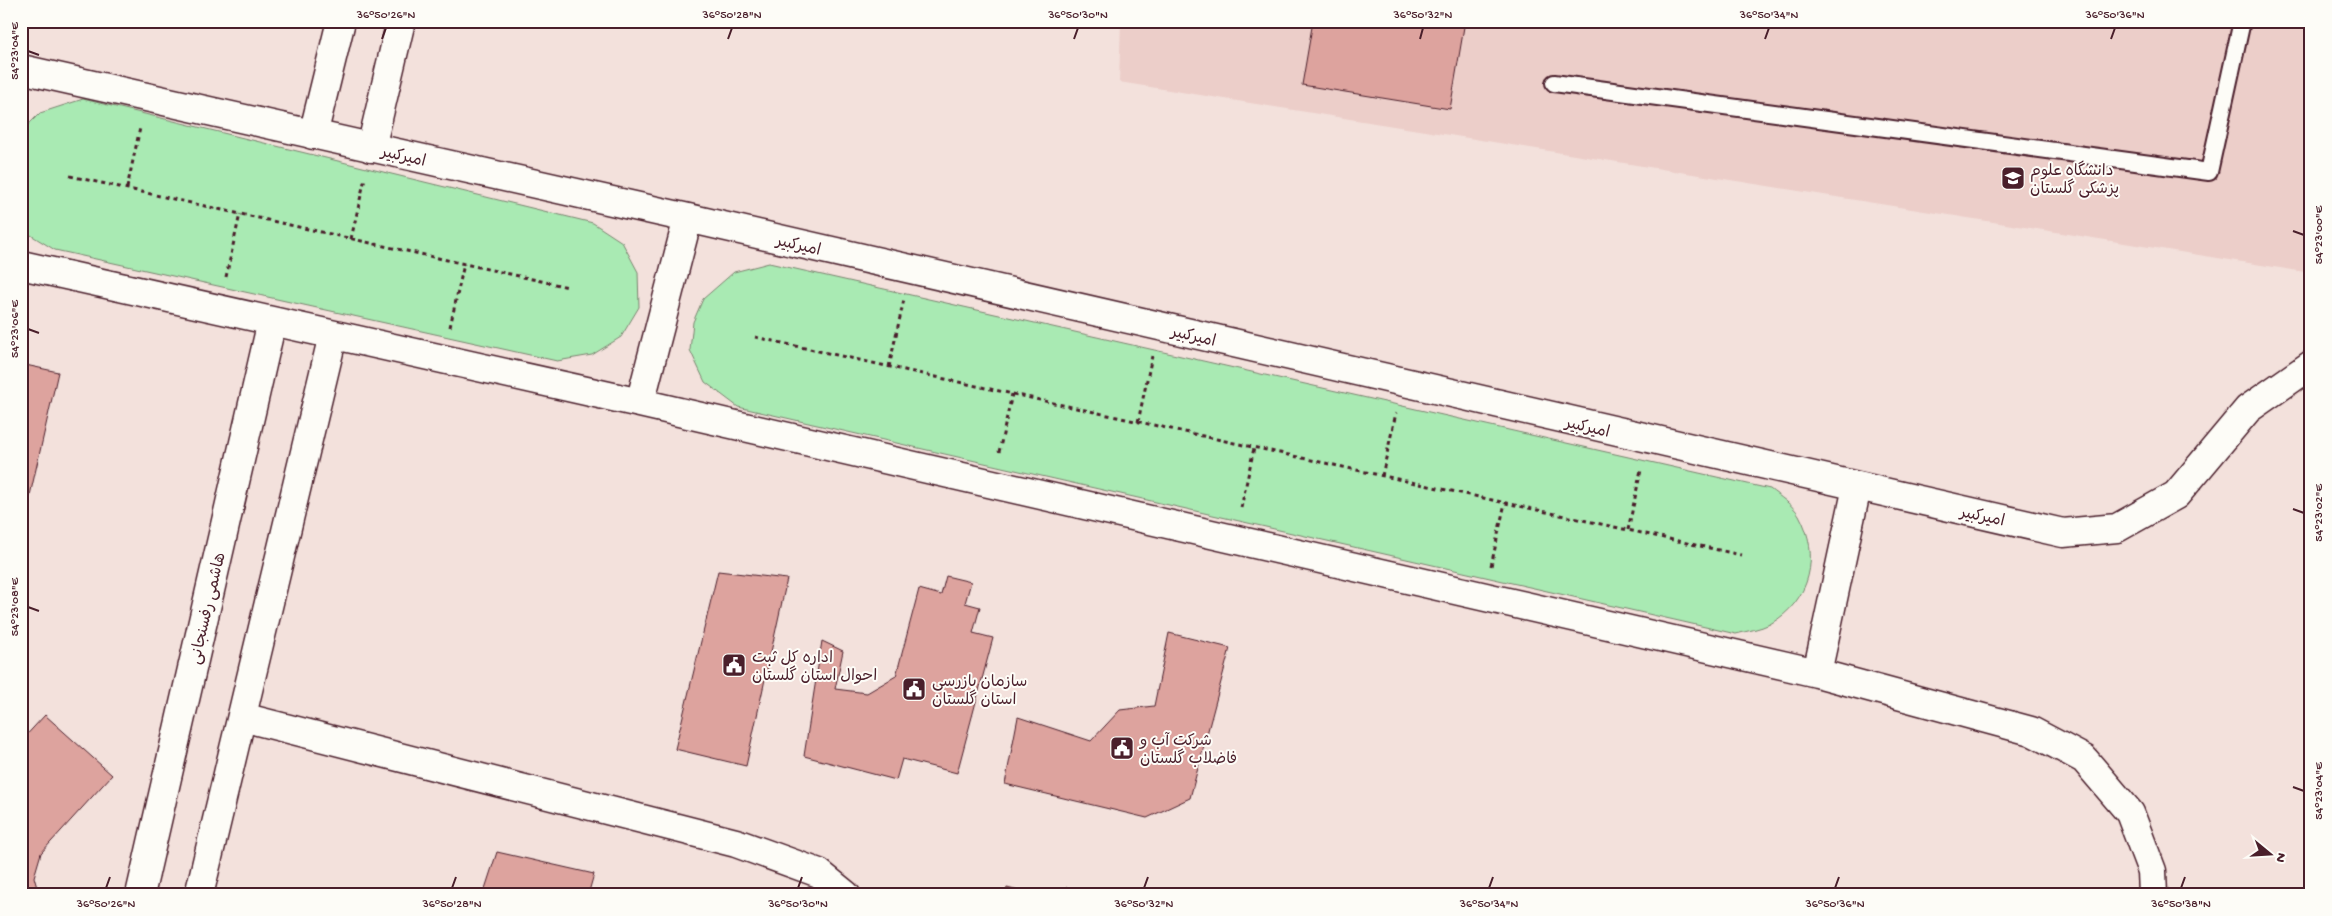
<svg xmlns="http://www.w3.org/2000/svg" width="2332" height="916" viewBox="0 0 2332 916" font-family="'Gochi Hand','Playpen Sans Arabic',sans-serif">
<rect width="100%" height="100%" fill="#f3e1dc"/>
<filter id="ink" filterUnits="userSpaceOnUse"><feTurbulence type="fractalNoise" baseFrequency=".02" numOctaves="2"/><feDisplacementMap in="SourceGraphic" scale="10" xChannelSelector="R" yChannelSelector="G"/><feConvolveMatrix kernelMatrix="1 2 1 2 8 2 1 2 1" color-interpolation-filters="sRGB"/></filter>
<g filter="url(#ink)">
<path fill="#eccec9" d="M 1121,21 L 2311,21 L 2311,273 L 1119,82 Z"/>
<path fill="#a9eab3" stroke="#7a846f" d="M 83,99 L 593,223 L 622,242 L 638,272 L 639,307 L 621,337 L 592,355 L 557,361 L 55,250 L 21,229 L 21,132 L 40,113 Z
M 769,263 L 1770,489 C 1779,496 1793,505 1799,515 C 1821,555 1811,601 1770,624 C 1760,629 1747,631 1736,634 L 738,407 L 705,382 L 690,350 L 693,322 L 703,299 L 734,272 Z"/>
<path fill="#dda39e" stroke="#4a1f2b" d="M 1313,21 L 1465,21 L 1450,109 L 1302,85 Z
M 21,364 L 58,372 L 21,535 Z
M 718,571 L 787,579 L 746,766 L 675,749 Z
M 946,576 L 971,582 L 965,603 L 980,607 L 973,633 L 993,638 L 957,773 L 902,759 L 896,780 L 804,756 L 822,641 L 843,651 L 835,689 L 867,693 L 896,676 L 919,589 L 941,595 Z
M 1169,633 L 1230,648 L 1190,798 L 1147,818 L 1005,784 L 1018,717 L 1091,741 L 1120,710 L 1154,706 Z
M 45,715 L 112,775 L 41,853 L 34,877 L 39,895 L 21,895 L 21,741 Z
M 497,852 L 594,874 L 588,895 L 483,895 Z
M 1067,887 L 1074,895 L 1054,895 Z
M 1007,888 L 1034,895 L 1005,895 Z"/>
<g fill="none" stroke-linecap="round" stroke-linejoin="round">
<g stroke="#4a1f2b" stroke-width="20">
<path id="service" d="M 1554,83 L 2209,172 L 2242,21"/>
</g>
<g stroke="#4a1f2b" stroke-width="31">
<path id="minor" d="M 313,135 L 341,21
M 371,148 L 401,21
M 242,717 L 736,843 L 819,873 L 846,895"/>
</g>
<g stroke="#4a1f2b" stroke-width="31">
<path id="secondary" d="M 21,69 L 688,218 L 2063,533 L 2117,528 L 2176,495 L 2248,409 L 2311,365
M 21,265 L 640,403 L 1817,673 L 2031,731 L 2084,759 L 2130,813 L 2152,871 L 2153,895
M 640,403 L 688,218
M 1817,673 L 1857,487
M 140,895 L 272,321
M 199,895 L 333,335"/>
</g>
<path stroke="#4a1f2b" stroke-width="3" stroke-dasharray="4 4" stroke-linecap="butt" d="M 70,176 L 568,287
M 127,188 L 140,128
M 351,239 L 365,178
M 226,277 L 240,214
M 450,327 L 464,264
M 755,337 L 1741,555
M 889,367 L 904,299
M 1138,422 L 1152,356
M 999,452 L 1012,394
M 1382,476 L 1396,413
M 1241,508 L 1254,448
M 1628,530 L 1641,470
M 1491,566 L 1505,503"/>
<use href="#service" stroke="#fdfcf7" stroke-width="16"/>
<use href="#minor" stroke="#fdfcf7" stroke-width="28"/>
<use href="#secondary" stroke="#fdfcf7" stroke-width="28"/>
</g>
</g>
<path fill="none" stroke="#4a1f2b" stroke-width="2" d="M 382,39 L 386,28M 728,39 L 732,28M 1074,39 L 1078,28M 1420,39 L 1423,28M 1765,39 L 1769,28M 2111,39 L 2115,28M 28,51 L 39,55M 2293,231 L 2304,235M 28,329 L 39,333M 2293,509 L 2304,513M 28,607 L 39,611M 2293,787 L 2304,791M 106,888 L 110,877M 452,888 L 456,877M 798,888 L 802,877M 1144,888 L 1148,877M 1489,888 L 1493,877M 1835,888 L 1839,877M 2181,888 L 2185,877"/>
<defs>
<g id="university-square" transform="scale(1.25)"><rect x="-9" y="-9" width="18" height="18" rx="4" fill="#4a1f2b" stroke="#fdfcf7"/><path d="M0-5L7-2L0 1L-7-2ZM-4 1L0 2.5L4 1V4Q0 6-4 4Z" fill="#fff"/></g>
<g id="civic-square" transform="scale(1.25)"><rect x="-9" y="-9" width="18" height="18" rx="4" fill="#4a1f2b" stroke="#fdfcf7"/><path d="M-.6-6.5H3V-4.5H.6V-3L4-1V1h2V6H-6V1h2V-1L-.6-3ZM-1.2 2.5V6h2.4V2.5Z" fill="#fff"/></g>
</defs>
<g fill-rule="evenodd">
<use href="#university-square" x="2013" y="178"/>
<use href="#civic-square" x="734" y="665"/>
<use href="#civic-square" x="914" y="689"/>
<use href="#civic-square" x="1122" y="748"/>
</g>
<g text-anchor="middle" stroke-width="4" stroke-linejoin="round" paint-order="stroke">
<g font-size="16" fill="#4a1f2b" stroke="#fdfcf7">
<text transform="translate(404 155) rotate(13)" y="6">امیرکبیر</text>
<text transform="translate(799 244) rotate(13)" y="6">امیرکبیر</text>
<text transform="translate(1194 335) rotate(13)" y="6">امیرکبیر</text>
<text transform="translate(1588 426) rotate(13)" y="6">امیرکبیر</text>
<text transform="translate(1983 515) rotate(12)" y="6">امیرکبیر</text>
<text transform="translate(206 608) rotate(-77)" y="6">هاشمی رفسنجانی</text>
</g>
<g font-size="16" fill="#4a1f2b" stroke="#fdfcf7" text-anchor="start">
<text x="2030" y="175">دانشگاه علوم<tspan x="2030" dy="18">پزشکی گلستان</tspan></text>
<text x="752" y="662">اداره کل ثبت<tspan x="752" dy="18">احوال استان گلستان</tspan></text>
<text x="932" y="686">سازمان بازرسی<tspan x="932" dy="18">استان گلستان</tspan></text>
<text x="1140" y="745">شرکت آب و<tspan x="1140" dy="18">فاضلاب گلستان</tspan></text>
</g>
</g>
<rect width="2332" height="916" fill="none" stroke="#fdfcf7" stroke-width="55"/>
<g transform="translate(2270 854) rotate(108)" stroke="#fdfcf7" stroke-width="4" paint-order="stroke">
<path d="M0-4L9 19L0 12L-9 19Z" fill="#4a1f2b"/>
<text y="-8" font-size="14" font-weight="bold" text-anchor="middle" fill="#4a1f2b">N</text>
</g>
<rect x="28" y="28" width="2276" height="860" fill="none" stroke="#4a1f2b" stroke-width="2"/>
<g font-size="12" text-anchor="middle" fill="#4a1f2b">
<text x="386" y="18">36°50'26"N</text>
<text x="732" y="18">36°50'28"N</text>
<text x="1078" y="18">36°50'30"N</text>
<text x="1423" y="18">36°50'32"N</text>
<text x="1769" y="18">36°50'34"N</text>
<text x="2115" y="18">36°50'36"N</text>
<text transform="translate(14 51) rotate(-90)" y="4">54°23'04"E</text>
<text transform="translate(2318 235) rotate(-90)" y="4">54°23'00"E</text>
<text transform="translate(14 329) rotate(-90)" y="4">54°23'06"E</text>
<text transform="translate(2318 513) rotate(-90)" y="4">54°23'02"E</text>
<text transform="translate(14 607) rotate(-90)" y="4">54°23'08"E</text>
<text transform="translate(2318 791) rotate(-90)" y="4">54°23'04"E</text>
<text x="106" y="907">36°50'26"N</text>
<text x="452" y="907">36°50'28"N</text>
<text x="798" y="907">36°50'30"N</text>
<text x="1144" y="907">36°50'32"N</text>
<text x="1489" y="907">36°50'34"N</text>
<text x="1835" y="907">36°50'36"N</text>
<text x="2181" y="907">36°50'38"N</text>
</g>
</svg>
